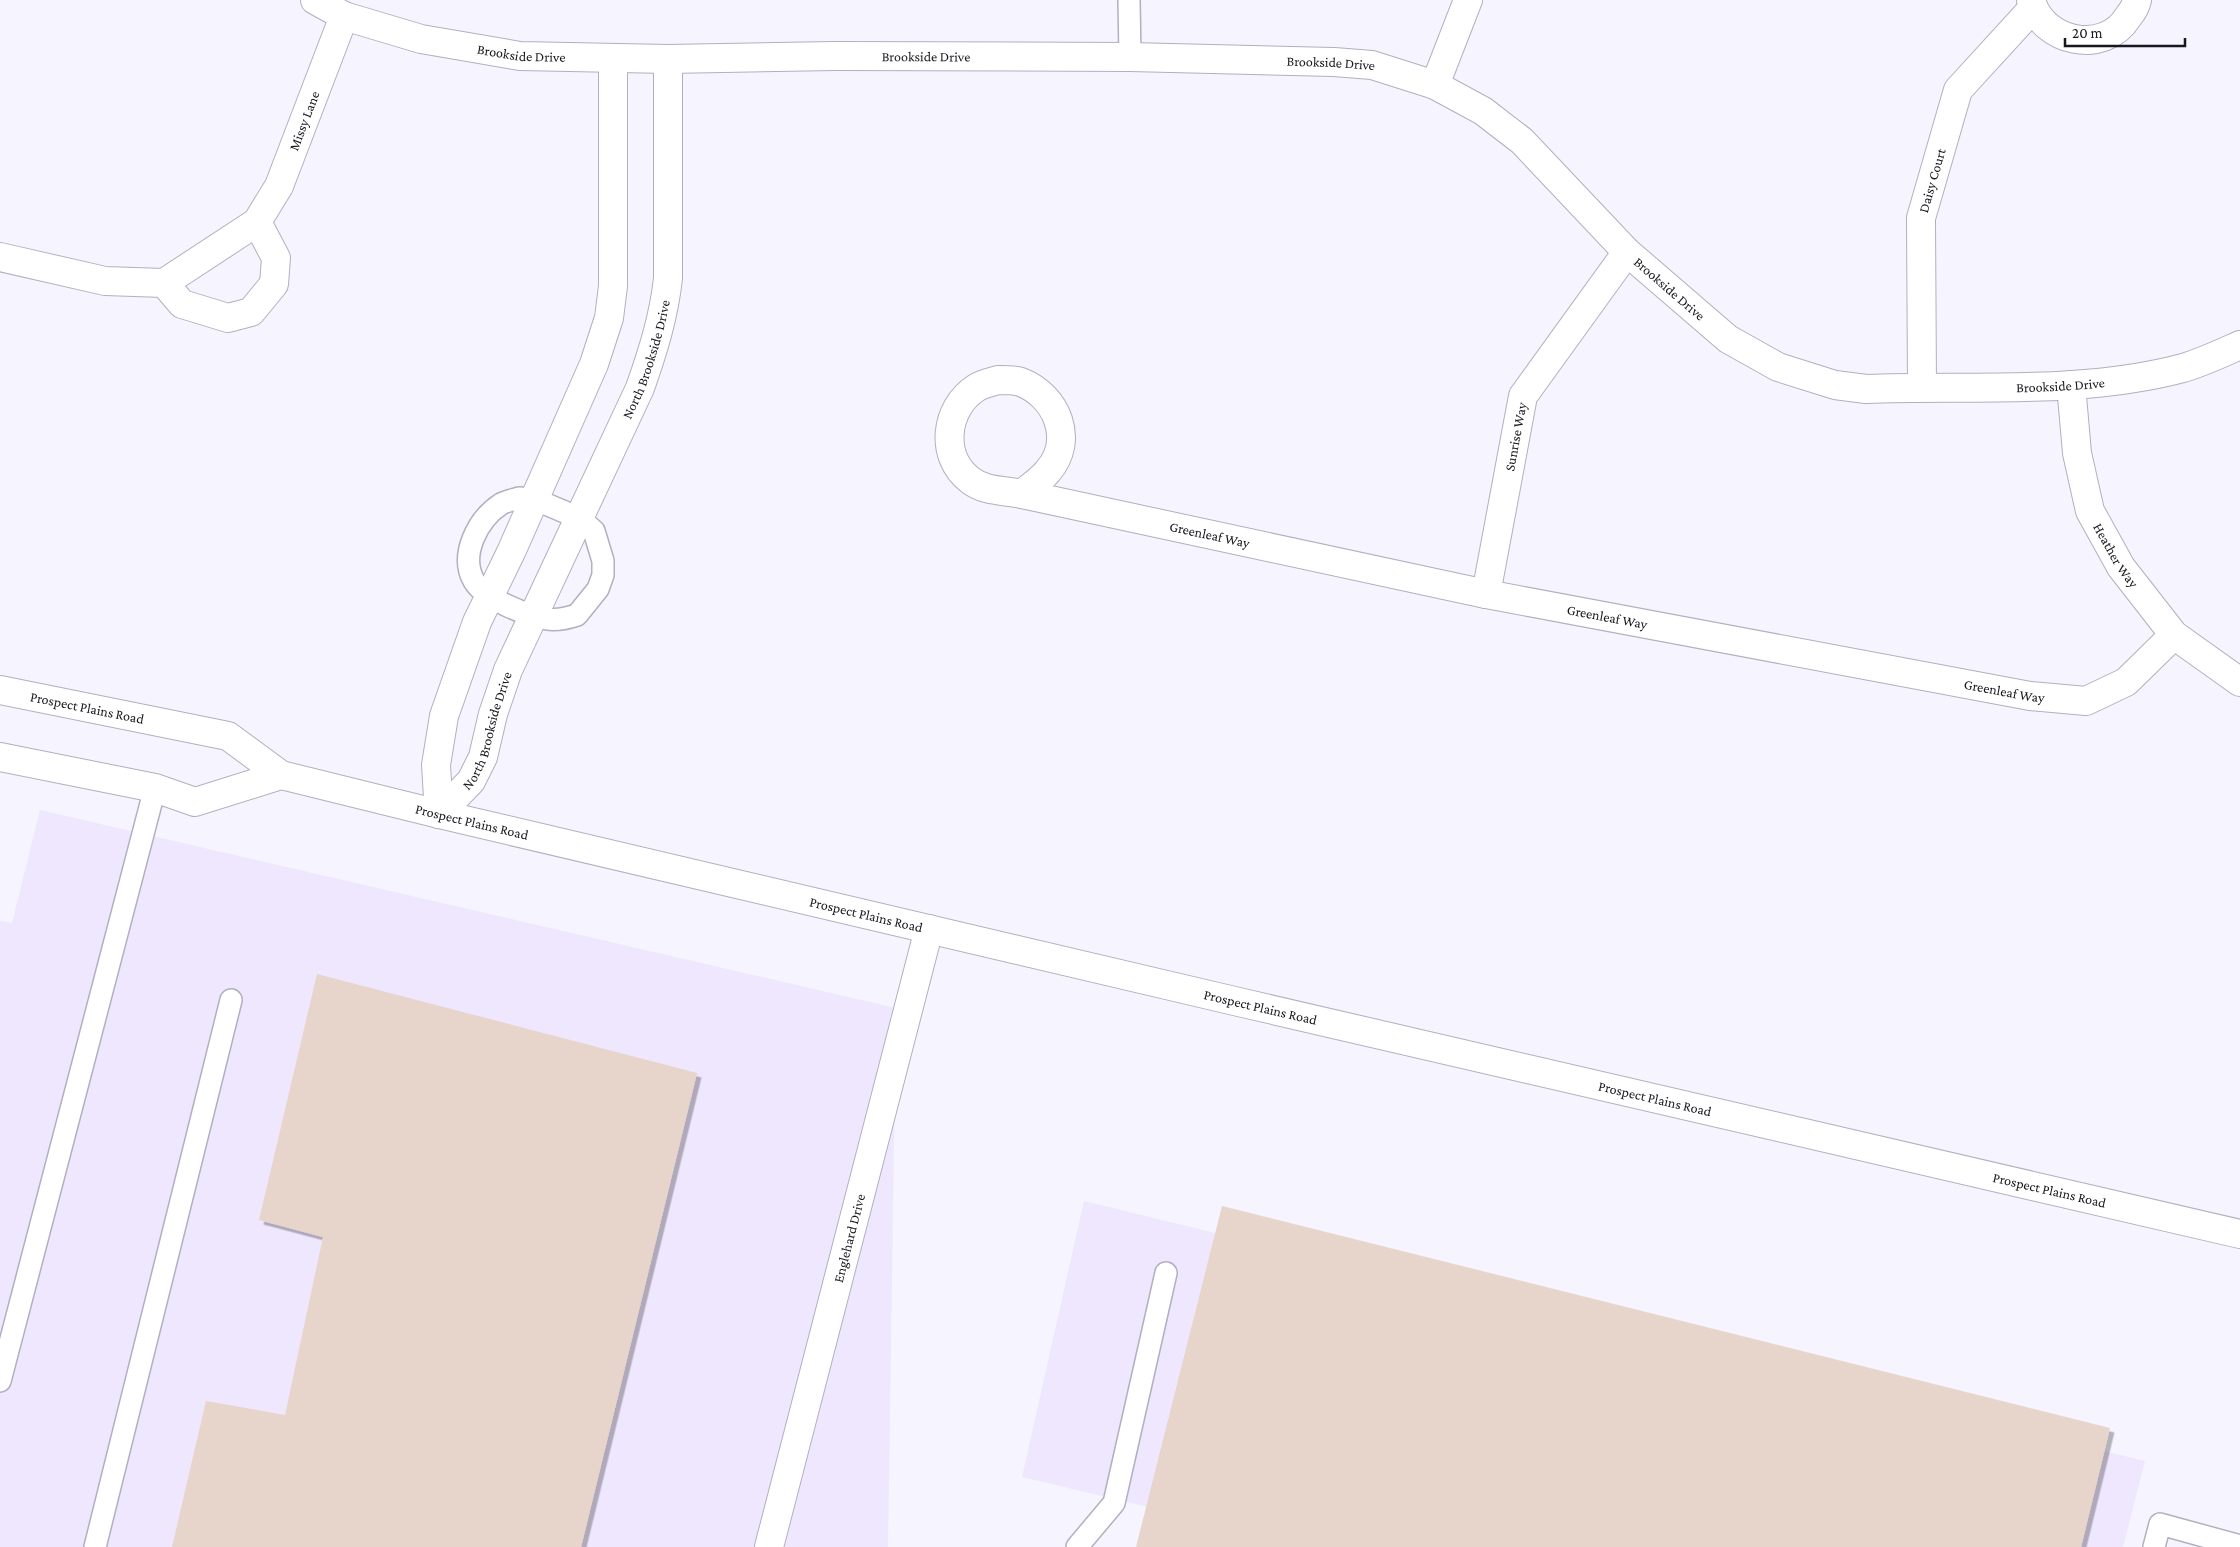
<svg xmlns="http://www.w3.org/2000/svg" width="2240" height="1547" viewBox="0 0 2240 1547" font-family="'Crimson Pro',serif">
<defs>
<filter id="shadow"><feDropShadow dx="4.5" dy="4.5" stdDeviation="0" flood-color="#0004"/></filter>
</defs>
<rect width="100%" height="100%" fill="#f6f4ff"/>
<path fill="#eee7fd" d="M 40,810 L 896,1008 L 888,1547 L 0,1547 L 0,921 L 12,923 Z
M 1084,1201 L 2145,1461 L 2123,1547 L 1144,1547 L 1153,1508 L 1022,1477 Z"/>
<path fill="#e7d5cb" filter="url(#shadow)" d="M 317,974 L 697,1073 L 581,1547 L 172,1547 L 206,1401 L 285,1415 L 323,1237 L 259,1220 Z
M 1222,1206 L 2110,1428 L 2081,1547 L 1136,1547 Z"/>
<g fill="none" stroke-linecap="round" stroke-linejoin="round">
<g stroke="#b2afc0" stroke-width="24">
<path id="service" d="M 1129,0 L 1130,57
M 519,498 L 534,499 L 579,518 L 594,531 L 603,561 L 603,575 L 598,589 L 577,615 C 568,618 557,621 547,619 C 528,616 484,599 474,581 C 459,555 478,519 501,504 C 506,501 513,500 519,498 Z
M 0,1381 L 155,788
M 95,1547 L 231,1000
M 1077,1547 L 1114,1503 L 1166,1273
M 2154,1547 L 2160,1524 L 2240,1546"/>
</g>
<g stroke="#b2afc0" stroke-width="30">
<g id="minor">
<path id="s1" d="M 315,0 L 344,16 L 421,39 L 520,56 L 668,59 L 834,56 L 1130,57 L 1334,62 L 1372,65 L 1435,85 L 1483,111 L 1522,141 L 1627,252 L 1728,339 L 1778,367 L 1835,385 L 1866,389 C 1971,385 2081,395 2183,368 C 2203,362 2222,353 2240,345"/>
<path d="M 2031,0 C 2042,42 2104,56 2128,17 C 2132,12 2136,6 2137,0"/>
<path d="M 1435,85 L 1468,0"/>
<path id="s2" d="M 0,257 L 105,281 L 164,283 L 257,222 L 279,186 L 344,16"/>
<path d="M 164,283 L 182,304 L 228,318 L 251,312 L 274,284 L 276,258 L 257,222"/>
<path d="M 998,380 C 1005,380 1015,380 1021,382 C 1057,396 1075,440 1048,471 C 1041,480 1030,487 1022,494 C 1004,490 985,492 970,480 C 939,456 945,408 976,388 C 982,384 991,382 998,380 Z"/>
<path id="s3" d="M 2071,385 L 2077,453 L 2090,511 L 2121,567 L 2174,635 L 2240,682"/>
<path id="s4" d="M 1922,387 L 1921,218 L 1958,90 L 2033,8"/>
<path id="s5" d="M 1022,494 L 1486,594 L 2030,696 L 2086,701 L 2126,682 L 2174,635"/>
<path id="s6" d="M 1486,594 L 1523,396 L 1627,252"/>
<path id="s7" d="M 439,814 L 471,781 L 483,757 L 493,714 L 508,670 L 640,388 C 653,351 664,316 668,278 L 668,59"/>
<path d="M 439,814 L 436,765 L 444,716 L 477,622 L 512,550 L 594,364 L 609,318 L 613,286 L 613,58"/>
<path id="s8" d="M 769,1547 L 929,929"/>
</g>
</g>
<g stroke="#b2afc0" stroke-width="30">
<g id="tertiary">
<path id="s9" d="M 0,690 L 228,736 L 281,775 L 439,814 L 1243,1003 L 2240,1234"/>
<path d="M 0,757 L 155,788 L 195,802 L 281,775"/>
</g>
</g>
<use href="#service" stroke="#fff" stroke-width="21"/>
<use href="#minor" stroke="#fff" stroke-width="28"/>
<use href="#tertiary" stroke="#fff" stroke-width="28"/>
</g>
<g text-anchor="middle" stroke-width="4.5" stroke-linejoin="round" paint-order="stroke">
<g font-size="14" fill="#18171d" stroke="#fff">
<text dy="5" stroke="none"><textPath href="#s1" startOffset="215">Brookside Drive</textPath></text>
<text dy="5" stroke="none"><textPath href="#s1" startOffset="620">Brookside Drive</textPath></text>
<text dy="5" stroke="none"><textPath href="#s1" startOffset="1025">Brookside Drive</textPath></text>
<text dy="5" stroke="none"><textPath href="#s2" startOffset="390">Missy Lane</textPath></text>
<text dy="5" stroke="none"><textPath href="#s4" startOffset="208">Daisy Court</textPath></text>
<text dy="5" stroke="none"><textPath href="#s1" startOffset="1445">Brookside Drive</textPath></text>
<text dy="5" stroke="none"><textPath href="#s7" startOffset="504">North Brookside Drive</textPath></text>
<text dy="5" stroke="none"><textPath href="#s1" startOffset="1865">Brookside Drive</textPath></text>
<text dy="5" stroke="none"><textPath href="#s6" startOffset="160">Sunrise Way</textPath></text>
<text dy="5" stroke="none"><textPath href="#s5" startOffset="192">Greenleaf Way</textPath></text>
<text dy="5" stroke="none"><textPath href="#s3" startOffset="179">Heather Way</textPath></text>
<text dy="5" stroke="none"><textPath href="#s5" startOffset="598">Greenleaf Way</textPath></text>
<text dy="5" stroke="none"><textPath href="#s5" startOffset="1002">Greenleaf Way</textPath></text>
<text dy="5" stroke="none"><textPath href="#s9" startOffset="89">Prospect Plains Road</textPath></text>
<text dy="5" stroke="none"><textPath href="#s7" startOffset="99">North Brookside Drive</textPath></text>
<text dy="5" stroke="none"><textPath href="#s9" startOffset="495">Prospect Plains Road</textPath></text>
<text dy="5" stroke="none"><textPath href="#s9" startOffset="900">Prospect Plains Road</textPath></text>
<text dy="5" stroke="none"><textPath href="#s9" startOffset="1305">Prospect Plains Road</textPath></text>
<text dy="5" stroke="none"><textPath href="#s9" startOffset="1710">Prospect Plains Road</textPath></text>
<text dy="5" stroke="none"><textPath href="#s9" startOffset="2115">Prospect Plains Road</textPath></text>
<text dy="5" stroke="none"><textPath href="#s8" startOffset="319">Englehard Drive</textPath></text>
</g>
</g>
<path d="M2065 38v8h120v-8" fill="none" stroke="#18171d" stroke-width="2.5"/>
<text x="2072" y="38" font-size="15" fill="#18171d" stroke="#ffffff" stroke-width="4" paint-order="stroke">20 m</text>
</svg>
